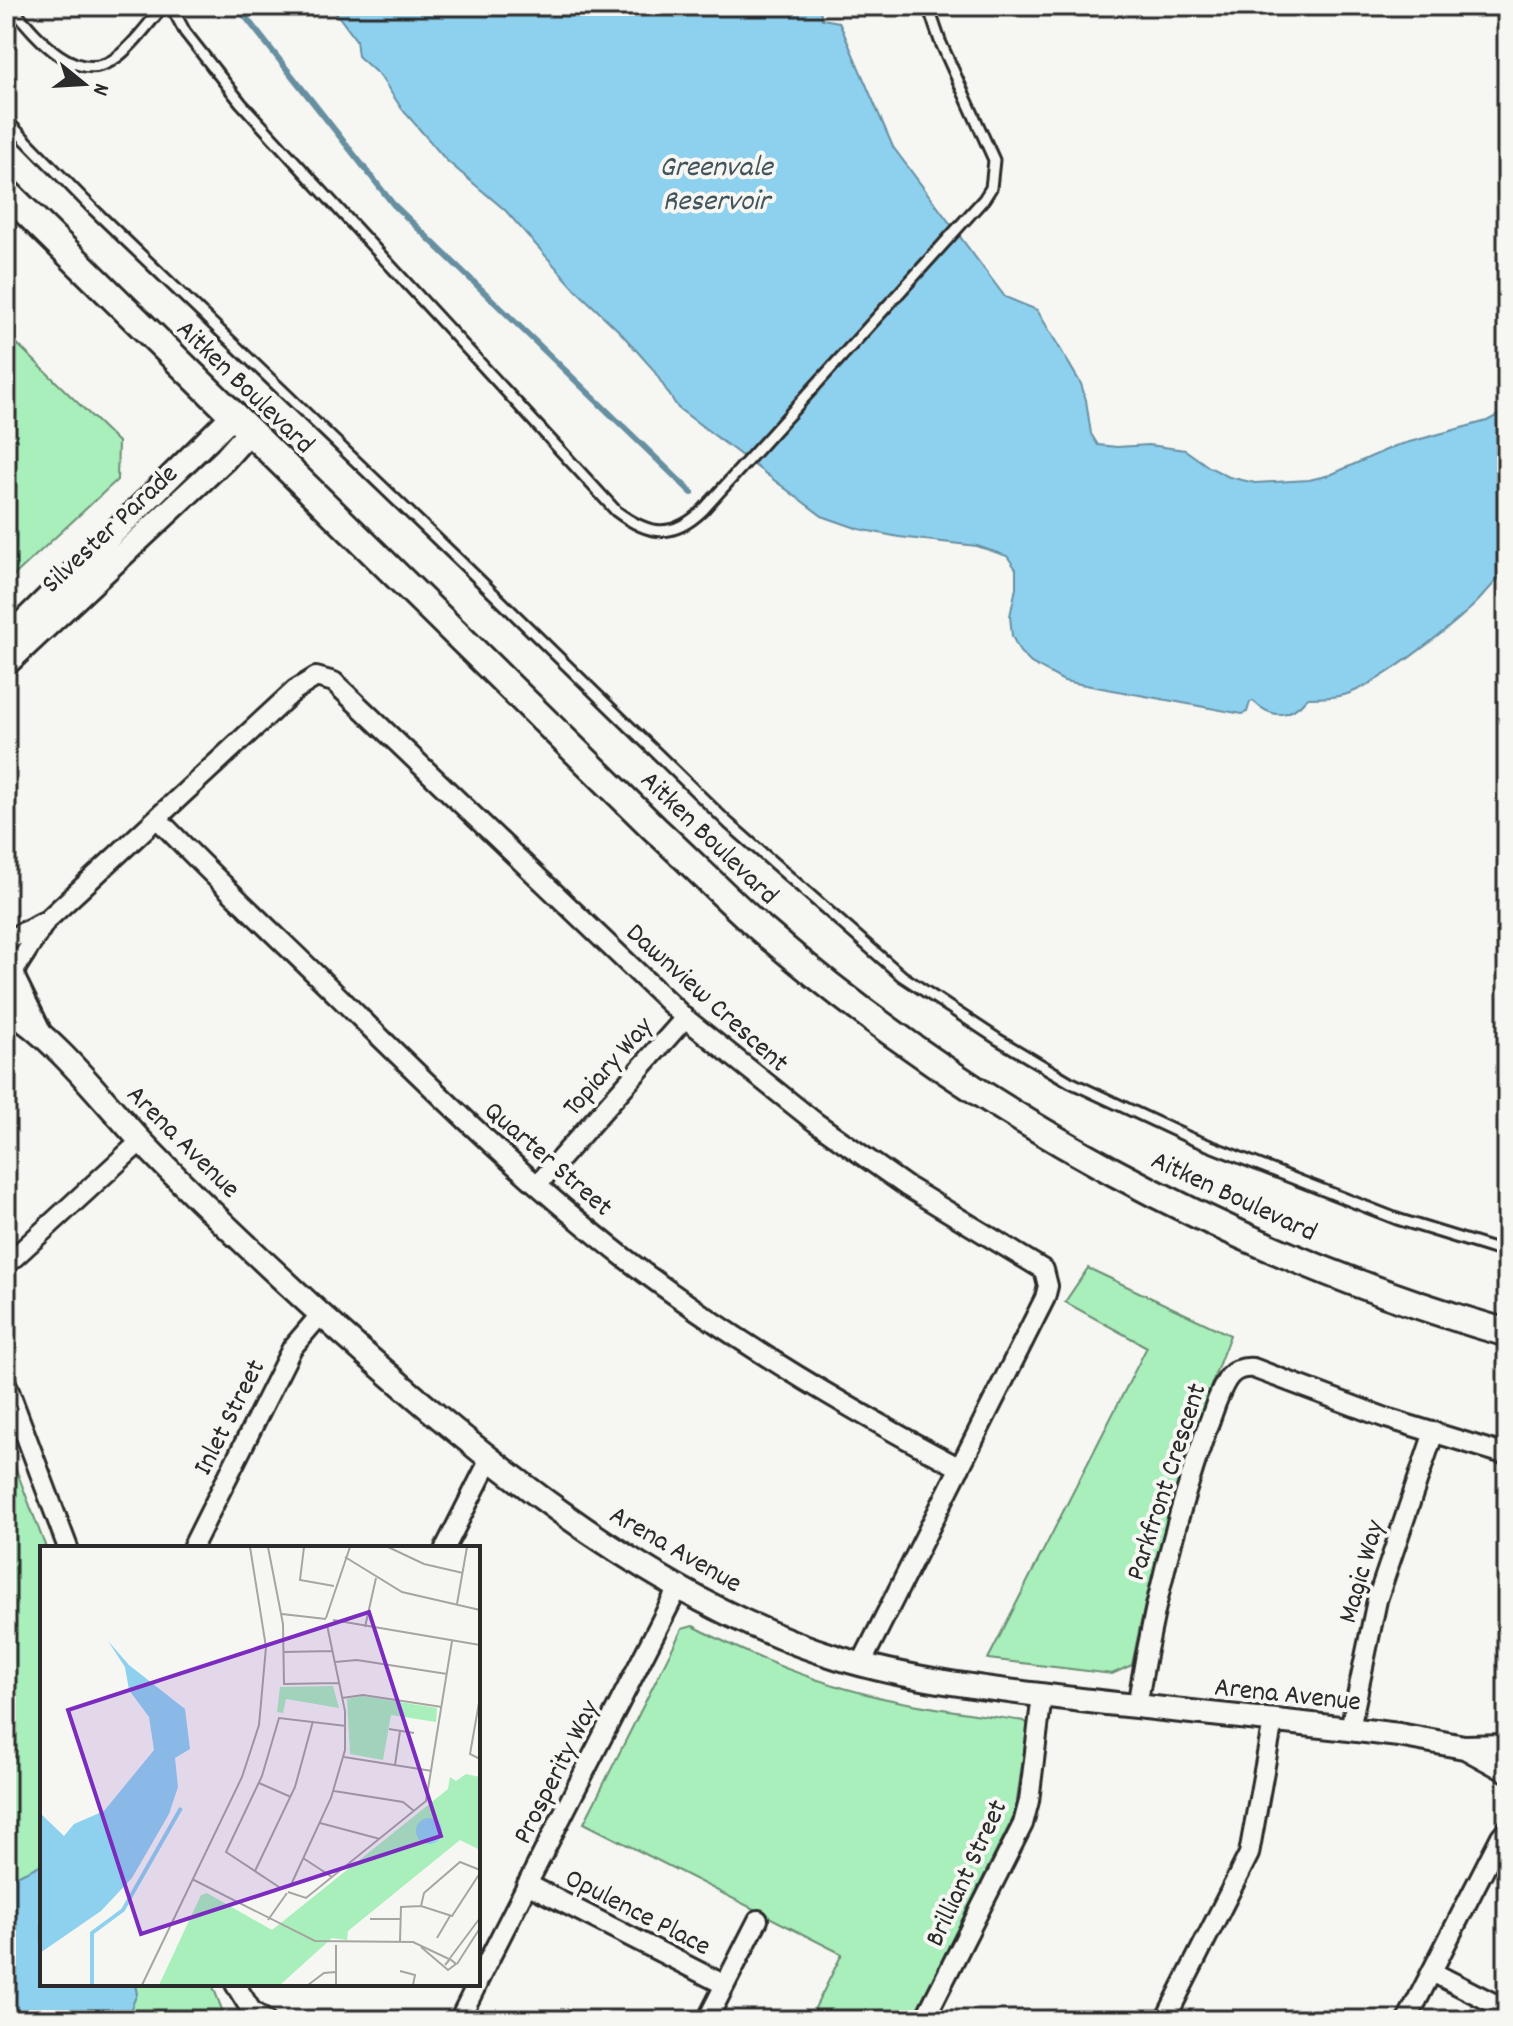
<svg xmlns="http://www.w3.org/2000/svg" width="1513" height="2026" viewBox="0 0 1513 2026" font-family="Dekko,sans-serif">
<rect width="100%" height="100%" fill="#f6f6f2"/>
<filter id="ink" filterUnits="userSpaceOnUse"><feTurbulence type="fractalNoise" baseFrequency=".0125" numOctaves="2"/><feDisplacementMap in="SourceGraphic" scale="16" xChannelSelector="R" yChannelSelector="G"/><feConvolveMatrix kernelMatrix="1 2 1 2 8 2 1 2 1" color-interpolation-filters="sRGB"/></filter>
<g filter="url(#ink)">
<path fill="#a8efbb" stroke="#6a8d73" stroke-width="2" d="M 6,333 L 118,442 L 117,480 L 6,583 Z
M 1088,1268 L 1230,1335 C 1188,1443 1154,1551 1132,1665 L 1112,1674 L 988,1659 L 1147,1347 L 1065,1302 Z
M 6,1443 L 46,1548 L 42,1548 L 42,1984 L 212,1984 L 226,2020 L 6,2020 Z
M 693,1626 C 752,1657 813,1682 878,1697 C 926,1708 975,1714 1024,1721 L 1028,1724 L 1015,1814 L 912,2020 L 809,2020 L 842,1954 L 584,1823 L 682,1629 Z"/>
<path fill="#8ed1ef" stroke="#668fa1" stroke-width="2" d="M 331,6 L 819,6 L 822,19 L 839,22 L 893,147 L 1005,297 L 1037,310 L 1040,315 L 1081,384 L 1086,400 L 1091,434 L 1098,445 L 1117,447 L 1149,445 L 1185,450 L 1209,467 L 1229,477 L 1255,483 L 1309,480 L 1330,475 L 1395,446 L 1487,421 L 1507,410 L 1507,571 C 1494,581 1485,595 1472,607 C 1446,631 1377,686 1344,695 C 1332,698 1320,698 1307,698 C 1290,718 1273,720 1253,701 L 1250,702 L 1247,712 L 1242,714 L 1064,681 L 1031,663 L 1020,652 L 1012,636 L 1010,616 L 1016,588 L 1016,569 L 1007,556 L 977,546 L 899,537 L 859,529 L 822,516 L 678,408 L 652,368 L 620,332 L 576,290 L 505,210 L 446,160 L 402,109 L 380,76 L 358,56 L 356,40 Z
M 42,1864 L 42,1984 L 135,1984 L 137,1994 L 126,2020 L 6,2020 L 6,1881 Z"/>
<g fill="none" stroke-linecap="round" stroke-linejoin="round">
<path stroke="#668fa1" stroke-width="6" d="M 237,6 L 393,204 L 692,493"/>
<g stroke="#2b2b2b" stroke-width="15">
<path id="service" d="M 11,6 C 34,34 77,89 117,57 C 135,44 149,22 164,6
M 171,6 L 185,32 L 241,103 L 616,511 C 648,535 672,540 703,510 L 984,199 L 991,188 L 994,160 L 940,41 L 928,6
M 6,120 L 93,209 L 463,564 L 728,823 L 902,976 L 999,1040 L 1070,1082 L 1190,1138 L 1397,1219 L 1507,1253"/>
</g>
<g stroke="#2b2b2b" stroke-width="24">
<path id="minor" d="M 157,818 C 216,880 279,938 339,997 C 432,1088 523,1179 626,1259 C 730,1339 843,1406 960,1468
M 6,941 L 43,922
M 14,971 L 46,921 L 295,690 L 316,677 L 334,682 L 685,1018 L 815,1122 L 906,1186 L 1044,1270 L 1048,1286 L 1045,1298 L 861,1664
M 537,1185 L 685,1018
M 6,1265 L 141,1141
M 6,1383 L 68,1548
M 192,1548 L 292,1348 L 321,1314
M 445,1548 L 490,1459
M 1137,1706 C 1154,1600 1179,1503 1216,1403 C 1224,1384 1229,1366 1253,1368 L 1386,1418 L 1507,1455
M 1350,1729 L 1377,1600 L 1434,1432
M 527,1884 L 725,1985
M 1432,1972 L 1507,2010
M 478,1981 L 679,1586
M 235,1984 L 251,2010 L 265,2020
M 459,2020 L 477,1984
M 707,2020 L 758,1920
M 924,2020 L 1023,1824 L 1029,1801 L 1042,1695
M 1165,2020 L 1249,1854 L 1273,1721
M 1407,2020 L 1501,1836 L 1507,1829"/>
</g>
<g stroke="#2b2b2b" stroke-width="28">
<path id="tertiary" d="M 6,639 L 232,416
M 6,664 L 225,459 L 249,432
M 6,956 C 15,967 16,979 7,991
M 13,978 L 38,1029
M 6,1008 C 59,1042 97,1094 140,1140 C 196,1199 257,1256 317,1311 C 464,1443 647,1600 839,1658 C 917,1682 1001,1690 1081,1700 C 1187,1712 1294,1722 1399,1735 L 1464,1747 L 1507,1746
M 1465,1747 L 1507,1770"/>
</g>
<g stroke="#2b2b2b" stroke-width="32">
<path id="secondary" d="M 6,192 L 655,829 C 691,862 725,897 761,929 C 976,1115 1234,1254 1507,1333"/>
</g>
<use href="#service" stroke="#f6f6f2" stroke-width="9"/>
<use href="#minor" stroke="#f6f6f2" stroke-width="18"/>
<use href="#tertiary" stroke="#f6f6f2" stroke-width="22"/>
<use href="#secondary" stroke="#f6f6f2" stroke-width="26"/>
</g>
</g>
<g text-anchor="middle" stroke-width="8" stroke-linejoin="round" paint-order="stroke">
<g font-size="28" fill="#2b2b2b" stroke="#f6f6f2">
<text transform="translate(247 385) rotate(44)" y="10">Aitken Boulevard</text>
<text transform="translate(108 527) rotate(-43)" y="10">Silvester Parade</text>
<text transform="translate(711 836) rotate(44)" y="10">Aitken Boulevard</text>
<text transform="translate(709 996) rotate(42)" y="10">Dawnview Crescent</text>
<text transform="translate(606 1065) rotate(-49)" y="10">Topiary Way</text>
<text transform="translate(185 1140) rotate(45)" y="10">Arena Avenue</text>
<text transform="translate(550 1157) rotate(41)" y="10">Quarter Street</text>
<text transform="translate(1235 1194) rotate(25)" y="10">Aitken Boulevard</text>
<text transform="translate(227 1416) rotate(-63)" y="10">Inlet Street</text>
<text transform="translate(1164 1481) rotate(-72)" y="10">Parkfront Crescent</text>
<text transform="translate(677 1547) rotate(30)" y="10">Arena Avenue</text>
<text transform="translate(1359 1571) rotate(-74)" y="10">Magic Way</text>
<text transform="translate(1288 1692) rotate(6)" y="10">Arena Avenue</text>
<text transform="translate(554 1771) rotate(-63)" y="10">Prosperity Way</text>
<text transform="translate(964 1872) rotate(-65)" y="10">Brilliant Street</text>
<text transform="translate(639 1910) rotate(27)" y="10">Opulence Place</text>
</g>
<g font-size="30" font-style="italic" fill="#44545c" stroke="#f6f6f2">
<text x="716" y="175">Greenvale<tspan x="716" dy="34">Reservoir</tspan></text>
</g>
</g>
<g transform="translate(40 1546)">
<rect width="440" height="440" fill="#f6f6f2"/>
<path d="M 293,140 L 299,162 L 246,153 L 243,167 L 237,166 L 240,141 ZM 322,150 L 397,162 L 396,176 L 351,169 L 343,214 L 310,208 L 307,153 ZM 426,228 L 440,231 L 440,304 L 420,294 L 308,385 L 307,394 L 292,392 L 240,439 L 119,439 L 161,349 L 167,347 L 232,384 L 408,243 L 410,231 L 416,235 Z" fill="#a8efbb"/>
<path d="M 68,95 L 89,119 L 145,163 L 150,203 L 135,212 L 138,241 L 129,268 L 92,332 L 61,365 L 0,407 L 0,267 L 24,290 L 34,278 L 64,265 L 114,204 L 109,171 L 89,144 L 85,121 ZM376 285a13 13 0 1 1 26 0a13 13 0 1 1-26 0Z" fill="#8ed1ef"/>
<path fill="none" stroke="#8ed1ef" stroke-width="4" d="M 52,439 L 52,387 L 83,364 L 141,262"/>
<path fill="none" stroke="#a5a5a2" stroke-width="2" d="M 228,1 L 243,78 L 244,138 L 299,137M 264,1 L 260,34 L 294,40M 348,1 L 384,18 L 423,27M 305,11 L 362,46 L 440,64M 417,58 L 427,1M 242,68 L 286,73M 286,72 L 310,1M 293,74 L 440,99M 325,81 L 336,32M 244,106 L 292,105M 295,116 L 317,114 L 407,128M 440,151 L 430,208 L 440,213M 302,152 L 323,149 L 402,161M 349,183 L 374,187M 304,211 L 392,225M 355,219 L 360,185M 219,237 L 251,251M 294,245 L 363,256 L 374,265M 280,277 L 340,293M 263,312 L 292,331M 215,325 L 255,241 L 273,175M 152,333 L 275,395 L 373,396 L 409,413M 250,341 L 291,252 L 305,204 L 305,165 L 287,79M 242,343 L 186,306 L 222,230 L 239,172 L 306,180M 248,346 L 266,352 L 386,255 L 412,95M 381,360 L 384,347 L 420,316 L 440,324M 330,373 L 360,373M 228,374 L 247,347M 397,392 L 410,370M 360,395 L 361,361 L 381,360 L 412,370 L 440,327M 381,401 L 408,424 L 416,418 L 410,413 L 405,419M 410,412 L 440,372M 417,418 L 440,382M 360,425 L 375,429 L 373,439M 102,439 L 202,231 L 219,179 L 226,101 L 210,1M 268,439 L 284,427 L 295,426M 296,439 L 296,399"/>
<path fill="#7b2cbf" fill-opacity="0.15" stroke="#7b2cbf" stroke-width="4" d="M 329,66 L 401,290 L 101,388 L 28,164 Z"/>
<rect width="440" height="440" fill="none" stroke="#2b2b2b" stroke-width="4"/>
</g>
<rect width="1513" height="2026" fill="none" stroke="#f6f6f2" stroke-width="32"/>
<rect x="16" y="16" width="1481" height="1994" fill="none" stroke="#2b2b2b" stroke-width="3" filter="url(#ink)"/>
<g transform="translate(84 84) rotate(108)" stroke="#f6f6f2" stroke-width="6" paint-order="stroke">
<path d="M0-6L14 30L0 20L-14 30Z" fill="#2b2b2b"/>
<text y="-12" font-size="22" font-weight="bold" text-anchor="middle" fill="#2b2b2b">N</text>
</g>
</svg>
